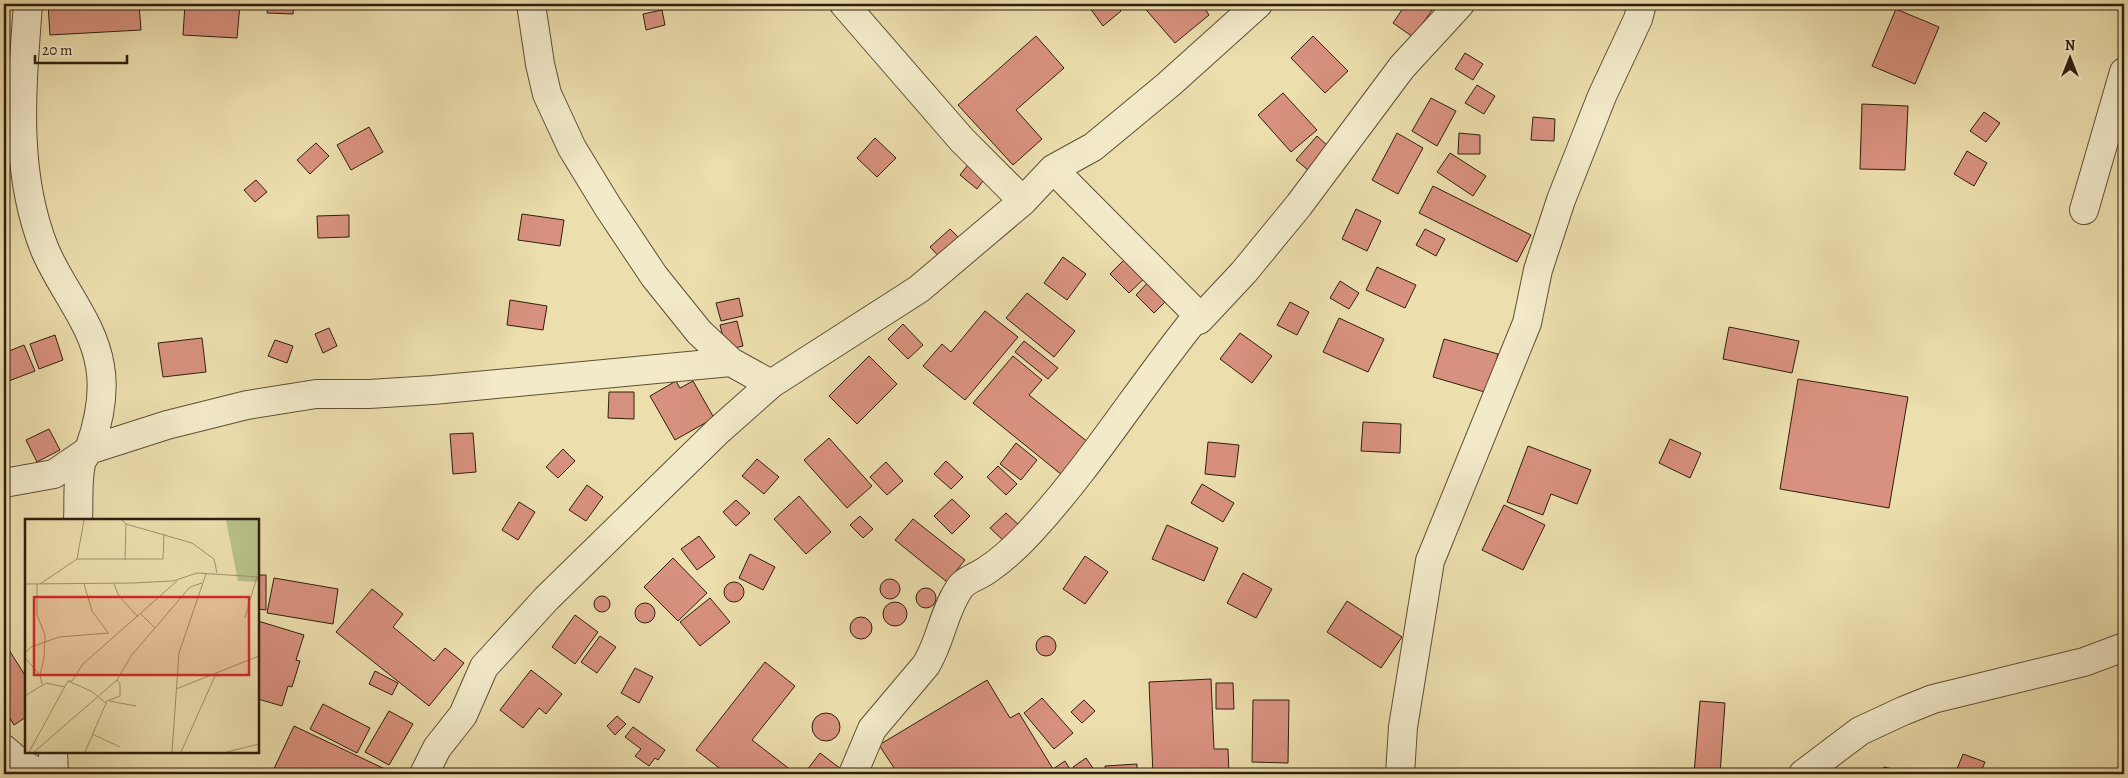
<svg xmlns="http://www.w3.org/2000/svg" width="2128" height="778" viewBox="0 0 2128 778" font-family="Alegreya,serif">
<rect width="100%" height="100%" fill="#ecdead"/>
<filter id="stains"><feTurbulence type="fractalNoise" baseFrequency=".004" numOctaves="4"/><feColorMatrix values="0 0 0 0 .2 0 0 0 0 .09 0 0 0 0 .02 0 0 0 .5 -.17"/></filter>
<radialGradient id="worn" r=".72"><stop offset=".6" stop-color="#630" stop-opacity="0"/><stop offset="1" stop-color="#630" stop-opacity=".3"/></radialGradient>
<path fill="#d8917e" stroke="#2e1f0e" d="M 48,4 L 139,4 L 141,30 L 50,35 Z
M 185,4 L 240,4 L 237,38 L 183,35 Z
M 268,4 L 294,4 L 293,14 L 267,13 Z
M 1087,4 L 1116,4 L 1121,11 L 1103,26 Z
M 1141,4 L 1202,4 L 1209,15 L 1175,43 Z
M 1406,4 L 1432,4 L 1435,6 L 1413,37 L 1393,23 Z
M 1896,9 L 1939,27 L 1915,84 L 1872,66 Z
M 662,10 L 665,25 L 646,30 L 643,14 Z
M 1036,36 L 1064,68 L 1016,110 L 1042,139 L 1013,165 L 958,105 Z
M 1313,36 L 1348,71 L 1325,93 L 1291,58 Z
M 1465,53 L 1483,64 L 1473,80 L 1455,69 Z
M 1477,85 L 1495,96 L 1484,114 L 1465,103 Z
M 1283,93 L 1317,130 L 1291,152 L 1258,115 Z
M 1431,98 L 1456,111 L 1437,146 L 1412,131 Z
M 1862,104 L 1908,106 L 1905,170 L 1860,169 Z
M 1984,112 L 2000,123 L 1986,142 L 1970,131 Z
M 1533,117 L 1555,119 L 1554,141 L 1531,140 Z
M 369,127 L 383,152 L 351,170 L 337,145 Z
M 1397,133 L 1423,148 L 1398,194 L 1372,180 Z
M 1459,133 L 1480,135 L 1480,154 L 1458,154 Z
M 1317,136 L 1329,147 L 1308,170 L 1296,160 Z
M 875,138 L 896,158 L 877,177 L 857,158 Z
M 316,143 L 329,156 L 310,174 L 297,160 Z
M 1967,151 L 1987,163 L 1974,186 L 1954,174 Z
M 1450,153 L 1486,176 L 1473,196 L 1437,172 Z
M 971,161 L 988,174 L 977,189 L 960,175 Z
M 256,180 L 267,192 L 255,202 L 244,190 Z
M 1433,186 L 1531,235 L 1517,262 L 1419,213 Z
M 1356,209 L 1381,221 L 1367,251 L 1342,239 Z
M 522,214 L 564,220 L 560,246 L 518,240 Z
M 349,215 L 349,237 L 318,238 L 317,216 Z
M 950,229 L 965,244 L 945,263 L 930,247 Z
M 1425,229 L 1445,239 L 1436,256 L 1416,245 Z
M 1131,253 L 1150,273 L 1129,293 L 1110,274 Z
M 1063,257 L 1086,274 L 1067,300 L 1044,283 Z
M 1377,267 L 1416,285 L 1405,308 L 1366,290 Z
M 1153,277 L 1172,295 L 1154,313 L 1136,295 Z
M 1340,281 L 1359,293 L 1349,309 L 1330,298 Z
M 1027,293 L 1075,331 L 1054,357 L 1006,318 Z
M 739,298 L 743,316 L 721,321 L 716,303 Z
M 510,300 L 547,306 L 543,330 L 507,325 Z
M 1290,302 L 1309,312 L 1297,335 L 1277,325 Z
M 985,311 L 1018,337 L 965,400 L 923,366 L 942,344 L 951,352 Z
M 1339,318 L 1384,339 L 1368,372 L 1323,352 Z
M 737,321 L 743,346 L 726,350 L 720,325 Z
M 903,324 L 923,345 L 908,359 L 888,339 Z
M 1729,327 L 1799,341 L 1792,373 L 1723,359 Z
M 329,328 L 337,346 L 323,353 L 315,334 Z
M 1240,333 L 1272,356 L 1252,383 L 1220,359 Z
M 55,335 L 63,360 L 39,369 L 30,344 Z
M 202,338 L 206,372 L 163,377 L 158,343 Z
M 1444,339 L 1498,354 L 1488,393 L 1433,377 Z
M 275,340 L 293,346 L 287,363 L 268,356 Z
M 1024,341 L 1058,368 L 1048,379 L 1015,352 Z
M 24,345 L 35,371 L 6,382 L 4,376 L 4,353 Z
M 869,356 L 897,384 L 857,424 L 829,396 Z
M 1013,356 L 1042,380 L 1029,395 L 1089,443 L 1062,475 L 973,403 Z
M 1798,379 L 1908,397 L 1889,508 L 1780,489 Z
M 676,381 L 680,388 L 693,381 L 714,418 L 675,440 L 650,396 Z
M 609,392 L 634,392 L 634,419 L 608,418 Z
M 1363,422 L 1401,424 L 1400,453 L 1361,451 Z
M 49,429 L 60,450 L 37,462 L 26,440 Z
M 473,433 L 476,472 L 453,474 L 450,434 Z
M 829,438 L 872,486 L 847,508 L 804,460 Z
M 1670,439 L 1701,453 L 1690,478 L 1659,463 Z
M 1208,442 L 1239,445 L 1235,477 L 1205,474 Z
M 1016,443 L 1037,460 L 1021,480 L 1000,464 Z
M 1528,446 L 1591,470 L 1577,504 L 1551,494 L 1543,515 L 1507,502 Z
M 563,449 L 575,461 L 558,478 L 546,467 Z
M 757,459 L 779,477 L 764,494 L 742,476 Z
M 946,461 L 963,477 L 951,489 L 934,474 Z
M 886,462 L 903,481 L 887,495 L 870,477 Z
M 998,466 L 1017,484 L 1006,495 L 987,477 Z
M 1202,484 L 1234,503 L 1223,522 L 1191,503 Z
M 587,485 L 603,497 L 586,521 L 569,510 Z
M 799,496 L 831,532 L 806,554 L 774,519 Z
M 952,499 L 970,516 L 952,534 L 934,516 Z
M 736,500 L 750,513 L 736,526 L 723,512 Z
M 519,502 L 535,512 L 518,540 L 502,530 Z
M 1504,505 L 1545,525 L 1523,570 L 1482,550 Z
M 1006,513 L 1020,526 L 1005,542 L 990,528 Z
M 860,516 L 873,529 L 863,538 L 850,525 Z
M 913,519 L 965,560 L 947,582 L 895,540 Z
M 1167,525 L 1218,548 L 1204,581 L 1152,559 Z
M 699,536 L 715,557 L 697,570 L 681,549 Z
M 750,554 L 775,567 L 763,590 L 739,578 Z
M 1085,556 L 1108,572 L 1085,604 L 1063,589 Z
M 673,558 L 707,593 L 678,621 L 644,587 Z
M 1243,573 L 1272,589 L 1256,618 L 1227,603 Z
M 258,575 L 266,575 L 266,610 L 258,609 Z
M 274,578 L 338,589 L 333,624 L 267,613 Z
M880 589a10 10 0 1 1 20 0a10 10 0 1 1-20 0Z
M724 592a10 10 0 1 1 20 0a10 10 0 1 1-20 0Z
M916 598a10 10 0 1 1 20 0a10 10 0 1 1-20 0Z
M 372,589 L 403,614 L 393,627 L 434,661 L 445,648 L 464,663 L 429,706 L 336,632 Z
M594 604a8 8 0 1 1 16 0a8 8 0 1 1-16 0Z
M 710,598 L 730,622 L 700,646 L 680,622 Z
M 1347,601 L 1402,637 L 1381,668 L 1327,632 Z
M883 614a12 12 0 1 1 24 0a12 12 0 1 1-24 0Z
M635 613a10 10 0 1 1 20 0a10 10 0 1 1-20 0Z
M 575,615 L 598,632 L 575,664 L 552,647 Z
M850 628a11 11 0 1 1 22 0a11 11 0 1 1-22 0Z
M 258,621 L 304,635 L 296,660 L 300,661 L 292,687 L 288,686 L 282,706 L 258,699 L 258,701 Z
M1036 646a10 10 0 1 1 20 0a10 10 0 1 1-20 0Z
M 600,636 L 616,647 L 597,673 L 581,662 Z
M 4,642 L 26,677 L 26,717 L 14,725 L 4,708 Z
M 765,662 L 795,686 L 752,740 L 796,774 L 727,774 L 696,750 Z
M 635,668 L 653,677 L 639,703 L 621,693 Z
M 531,670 L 562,694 L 546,714 L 539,708 L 523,728 L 500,710 Z
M 375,671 L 398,683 L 392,695 L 369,684 Z
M 1211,679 L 1214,749 L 1228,749 L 1229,774 L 1153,774 L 1149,682 Z
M 987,680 L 1010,718 L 1019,713 L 1053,769 L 1065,761 L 1073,774 L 898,774 L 879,745 Z
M 1216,683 L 1233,683 L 1234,709 L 1216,709 Z
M 1042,698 L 1073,733 L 1054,749 L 1024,713 Z
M 1084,700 L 1095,711 L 1082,723 L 1071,712 Z
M 1253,700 L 1289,700 L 1288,763 L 1252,762 Z
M 1700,701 L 1725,703 L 1720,774 L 1694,774 Z
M 323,704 L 370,728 L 357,753 L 310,729 Z
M 389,711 L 413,724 L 389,765 L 365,752 Z
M812 727a14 14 0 1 1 28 0a14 14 0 1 1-28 0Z
M 617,716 L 626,724 L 615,735 L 607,726 Z
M 294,726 L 387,770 L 384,774 L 272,773 Z
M 633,727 L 665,750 L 658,760 L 655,758 L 649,766 L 635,756 L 641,749 L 625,737 Z
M 820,753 L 845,772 L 843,774 L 804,774 Z
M 1963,754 L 1985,762 L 1980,774 L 1955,774 Z
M 1086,758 L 1097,774 L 1078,774 L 1073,767 Z
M 1137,764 L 1137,774 L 1106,774 L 1105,766 Z
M 1884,767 L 1910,773 L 1910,774 L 1883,774 Z"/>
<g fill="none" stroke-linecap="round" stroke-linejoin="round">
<g stroke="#5e4f36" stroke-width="30">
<path id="minor" d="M 28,4 C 22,87 13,171 45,250 C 62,290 93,323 100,366 C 105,394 99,421 90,447 C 88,453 82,458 81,464 C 77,482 79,502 78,520
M 531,4 L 540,64 L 547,94 L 572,148 L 608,207 L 654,276 L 699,332 L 731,362 L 771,384
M 844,4 L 962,140 L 1023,201
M 1053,169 L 1198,315
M 2084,210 L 2124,72
M 4,483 L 54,474 L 89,450 L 167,425 L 247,405 L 316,394 L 369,394 L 433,390 L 731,362
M 4,749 L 20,763 L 41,774
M 53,752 L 54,774
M 424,774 L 437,748 L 463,715 L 484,667 L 546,599 L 718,431 L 771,384 L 919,289 L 1023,201 L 1053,169 L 1093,147 L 1168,85 L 1258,4
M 853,774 L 872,729 L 926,665 C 941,641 943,613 959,589 C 964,580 979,576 987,570 C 1002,560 1018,545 1030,532 C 1092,465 1140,386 1198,315 L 1199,320 L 1244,272 L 1299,205 L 1402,67 L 1460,4
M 1400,774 L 1403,727 L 1430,561 L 1527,323 L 1538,270 L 1561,200 L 1602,96 L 1638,19 L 1642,4
M 1803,774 L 1860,731 L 1903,711 L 1933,699 L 2084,662 L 2124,647"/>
</g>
<use href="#minor" stroke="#f3eaca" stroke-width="28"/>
</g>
<g transform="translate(25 519)">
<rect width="234" height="234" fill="#ecdead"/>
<path d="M 201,1 L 234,1 L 234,63 L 213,62 Z" fill="#b8c189"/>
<path fill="none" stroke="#a0926d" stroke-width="1" d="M 97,1 L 101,5 L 167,24 L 189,40 L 192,54M 52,40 L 59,1M 100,41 L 101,5M 0,65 L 108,64 L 148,62 L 172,54 L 234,58M 12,65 L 12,96 L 20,116 L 19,140 L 15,156M 15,65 L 52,40 L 138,40 L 139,15M 59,65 L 67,92 L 84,115M 89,65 L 94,77 L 113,98M 116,95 L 130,109M 220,99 L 232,57M 0,134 L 6,128 L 34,118 L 83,114M 0,139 L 15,156 L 17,165M 43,162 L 66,172 L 81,184M 151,170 L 234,137M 0,177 L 21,164 L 40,168M 84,182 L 111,187M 67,215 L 95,228M 4,233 L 43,162 L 47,162 L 58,145 L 152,62M 9,233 L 92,161 L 106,137 L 165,68 L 177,64M 60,233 L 82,182 L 95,177 L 95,165 L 92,161M 147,233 L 154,134 L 181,55M 156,233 L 190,157M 202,233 L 234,225"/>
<path fill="#d62828" fill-opacity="0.15" stroke="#d62828" stroke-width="2.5" d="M 9,78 L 224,78 L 224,156 L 9,156 Z"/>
<rect width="234" height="234" fill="none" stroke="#2e1f0e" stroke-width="2.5"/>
</g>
<rect width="2128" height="778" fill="none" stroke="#ecdead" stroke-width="20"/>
<rect x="5" y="5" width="2118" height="768" fill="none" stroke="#2e1f0e" stroke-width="2.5"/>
<rect x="10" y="10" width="2108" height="758" fill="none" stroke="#2e1f0e"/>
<g transform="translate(2070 58)" stroke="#f3eaca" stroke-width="4" paint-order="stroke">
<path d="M0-4L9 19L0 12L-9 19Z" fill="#2e1f0e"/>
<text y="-8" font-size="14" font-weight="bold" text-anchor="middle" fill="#2e1f0e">N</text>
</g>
<path d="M35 55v8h92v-8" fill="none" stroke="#2e1f0e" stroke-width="2.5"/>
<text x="42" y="55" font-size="15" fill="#2e1f0e" stroke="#f3eaca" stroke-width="4" paint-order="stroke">20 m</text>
<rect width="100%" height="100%" filter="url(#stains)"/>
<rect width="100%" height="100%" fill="url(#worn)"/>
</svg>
